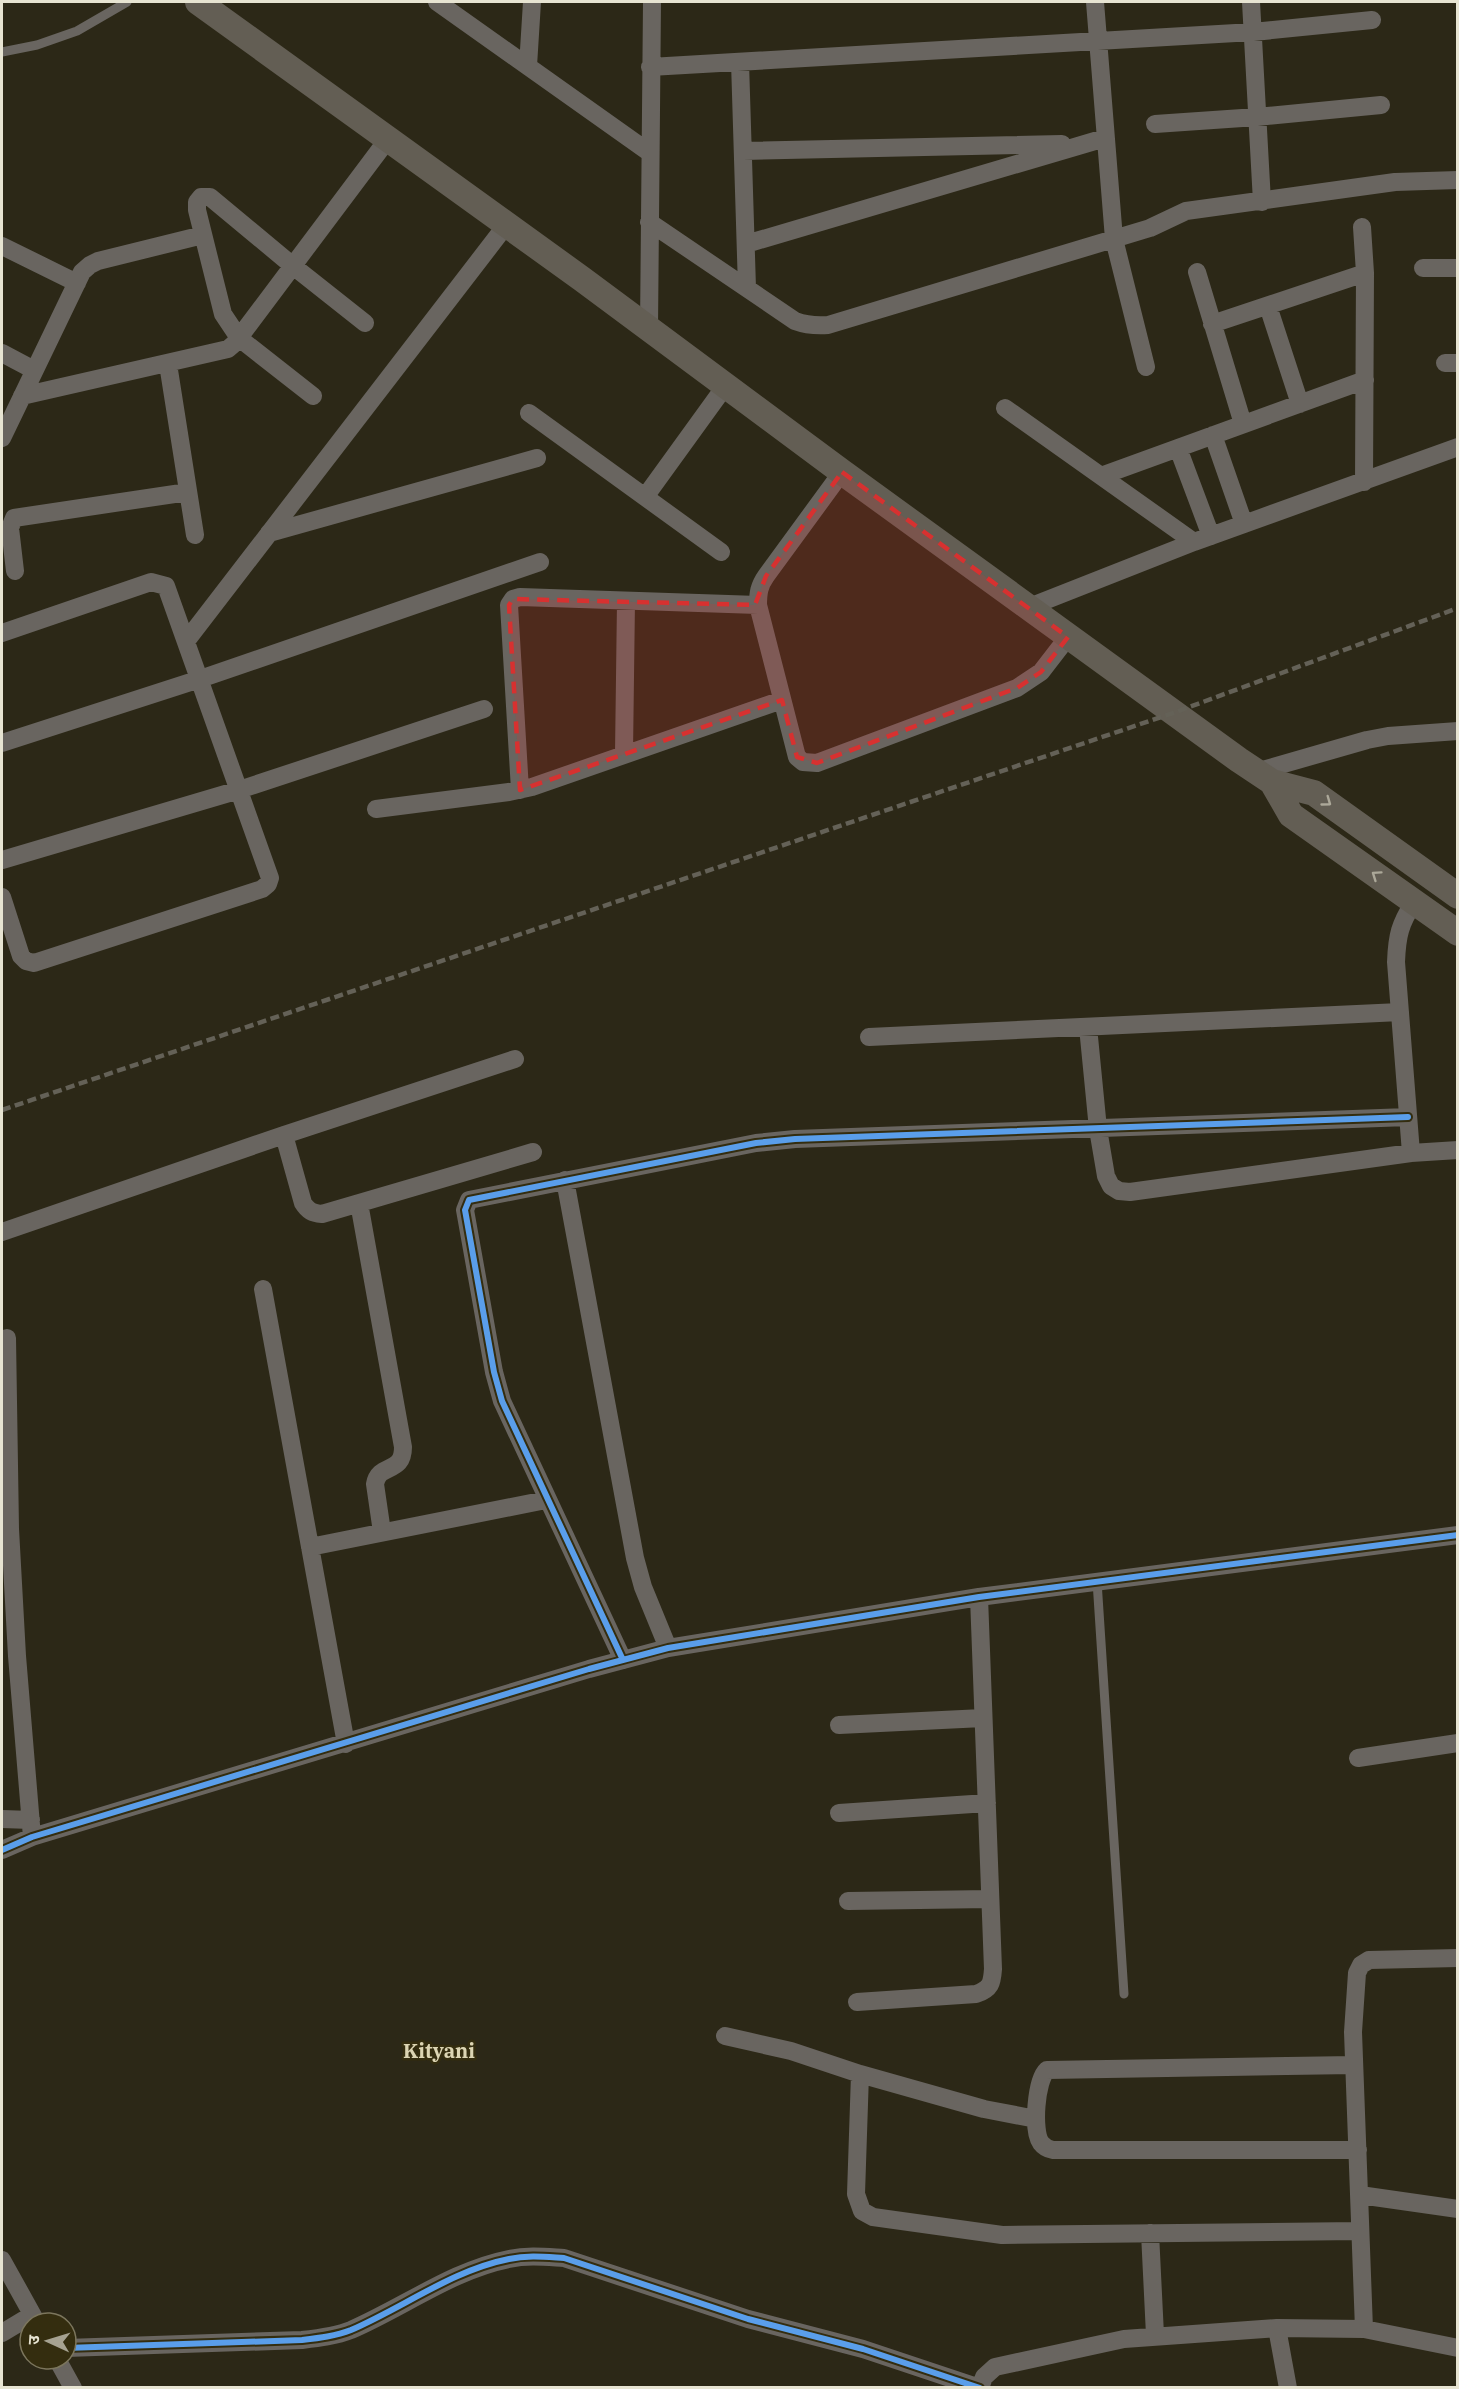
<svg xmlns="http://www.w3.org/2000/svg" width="1459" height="2389" viewBox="0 0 1459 2389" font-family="'IBM Plex Serif','Noto Sans Devanagari',serif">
<rect width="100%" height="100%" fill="#2c2817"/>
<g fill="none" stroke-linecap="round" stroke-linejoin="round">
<path stroke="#696560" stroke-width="9" d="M 2,52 L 37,45 L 77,31 L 127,2
M 1097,1581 L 1124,1994"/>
<path stroke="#696560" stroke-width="18" d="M 437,2 L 650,153
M 1095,2 L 1114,239 L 1146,367
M 1251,2 L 1262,202
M 740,62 L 747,288
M 528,66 L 532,2
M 650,67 L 1253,32 L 1372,20
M 1155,124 L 1257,117 L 1381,105
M 743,151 L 1062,144
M 649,222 L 795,321 C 806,325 816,326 828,325 L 1150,228 L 1186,211 L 1395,182 L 1458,180
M 1362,227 L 1365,273 L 1364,482
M 746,244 L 1105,138
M 2,246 L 77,283
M 1423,268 L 1458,268
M 1197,272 L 1243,424
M 1268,306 L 1300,404
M 1212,324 L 1365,273
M 649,328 L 652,2
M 2,353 L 34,370
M 1445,363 L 1458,363
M 168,364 L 195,535
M 22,396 L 228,349 L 235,343 L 388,139
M 313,396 L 239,338 L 223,314 L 197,210 L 197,202 L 201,197 L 210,197 L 293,266 L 365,323
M 1005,408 L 1194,542
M 529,413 L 721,552
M 1213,435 L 1244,524
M 2,438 L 82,272 L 90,265 L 98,261 L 203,235
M 1178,448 L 1211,536
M 842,472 L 766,576 C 759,586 758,593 758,605 L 797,757 L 803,762 L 817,763 L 1017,688 L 1041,672 L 1068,637
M 1101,476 L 1365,380
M 645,497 L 726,385
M 269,533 L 537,458
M 15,571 L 10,528 L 14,518 L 188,492
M 1029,607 L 1194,542 L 1458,447
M 2,633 L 151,582 L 166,586 L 270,878 L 268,884 L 262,889 L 34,963 L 26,961 L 21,956 L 2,897
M 187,640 L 507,224
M 2,743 L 200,679 L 540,562
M 624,753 L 626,601
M 1256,772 L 1367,740 L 1388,736 L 1458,731
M 520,790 L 509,605 L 513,599 L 520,597 L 758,605
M 376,809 L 509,792 L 532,787 L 782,700
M 2,860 L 239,790 L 484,709
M 1088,1027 L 1098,1129 L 1106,1176 L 1111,1186 L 1119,1191 L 1130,1192 L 1411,1153 L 1458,1150
M 869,1037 L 1400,1012
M 284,1135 L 303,1203 C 308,1211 312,1213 322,1214 L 533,1152
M 1411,1153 L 1396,962 C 1397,935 1400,924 1414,902
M 565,1180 L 635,1558 L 643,1587 L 668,1648
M 359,1203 L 403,1447 C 403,1475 379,1462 375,1484 L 382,1532
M 2,1232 L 284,1135 L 515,1059
M 263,1289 L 346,1744
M 7,1338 L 10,1529 L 17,1656 L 32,1837
M 310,1547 L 546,1500
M 623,1660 L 502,1401 L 494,1372 L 465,1210 L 469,1200 L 756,1143 L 795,1139 L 1408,1117
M 839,1725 L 983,1718
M 1358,1758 L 1458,1743
M 839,1813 L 987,1803
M 2,1819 L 31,1820
M 2,1850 L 32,1837 L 589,1669 L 668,1648 L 979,1597 L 1458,1535
M 848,1901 L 990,1899
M 857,2002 L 976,1994 C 991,1989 992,1983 993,1969 L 979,1597
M 725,2036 L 791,2051 L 860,2074 L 984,2109 L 1036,2119
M 1354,2065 L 1047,2070 C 1036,2080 1032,2131 1041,2143 C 1044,2147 1048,2149 1053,2150 L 1358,2150
M 860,2074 L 856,2194 L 862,2211 L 873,2217 L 1002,2235 L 1359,2231
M 1360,2195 L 1458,2209
M 1150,2233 L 1155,2335
M 2,2260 L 37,2323
M 1277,2328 L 1288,2388
M 1364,2329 L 1353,2032 L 1357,1973 L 1361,1965 L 1369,1960 L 1458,1958
M 2,2333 L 32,2315
M 66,2348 L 302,2340 C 319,2338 336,2336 351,2330 C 404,2307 453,2270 509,2259 C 528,2255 546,2257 564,2258 L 748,2319 L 863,2349 L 980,2388
M 57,2359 L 73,2388
M 980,2388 L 984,2377 L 995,2367 L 1124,2339 L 1277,2328 L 1364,2329 L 1458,2348"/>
<path stroke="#635e54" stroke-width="26" d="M 198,2 L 582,279 L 842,472 L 1239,760 L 1272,782 L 1314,793 L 1458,896
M 1272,782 L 1291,815 L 1458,933"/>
<path stroke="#646157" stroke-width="4.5" stroke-dasharray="9 4.5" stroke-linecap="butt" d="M 2,1110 L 1173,713 L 1458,608"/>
<g stroke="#342d0f" stroke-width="10">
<path id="cycleway" d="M 623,1660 L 502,1401 L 494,1372 L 465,1210 L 469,1200 L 756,1143 L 795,1139 L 1408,1117
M 2,1850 L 32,1837 L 589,1669 L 668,1648 L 979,1597 L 1458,1535
M 66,2348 L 302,2340 C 319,2338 336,2336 351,2330 C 404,2307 453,2270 509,2259 C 528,2255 546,2257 564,2258 L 748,2319 L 863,2349 L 980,2388"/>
</g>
<use href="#cycleway" stroke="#5a9eea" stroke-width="6"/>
</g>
<defs><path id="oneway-chevron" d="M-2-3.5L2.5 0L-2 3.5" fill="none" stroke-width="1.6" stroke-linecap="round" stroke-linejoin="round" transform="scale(1.5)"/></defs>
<g stroke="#aca899">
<use href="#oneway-chevron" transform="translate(1327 802) rotate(36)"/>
<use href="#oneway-chevron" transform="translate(1376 875) rotate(-145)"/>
</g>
<path fill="#d73130" fill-opacity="0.2" stroke="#d73130" stroke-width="4.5" stroke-dasharray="12 8" stroke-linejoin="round" d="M 842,472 L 1068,637 L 1041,672 L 1017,688 L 817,763 L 797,757 L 782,700 L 520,790 L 509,605 L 513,599 L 755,605 L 766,576 Z"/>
<g text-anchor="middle" stroke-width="5" stroke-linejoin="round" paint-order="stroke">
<g font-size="20" font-weight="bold" fill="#dcd5b3" stroke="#342d0f">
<text x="439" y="2058">Kityani</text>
</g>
</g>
<rect width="1459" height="2389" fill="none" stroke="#e7e4d2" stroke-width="6"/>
<g transform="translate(48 2341) rotate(274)"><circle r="28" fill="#342d0f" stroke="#7c765d" stroke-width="1.5"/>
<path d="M0-4.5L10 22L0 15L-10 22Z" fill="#a6a291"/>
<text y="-9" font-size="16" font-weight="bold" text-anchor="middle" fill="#e7e4d2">उ</text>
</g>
</svg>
